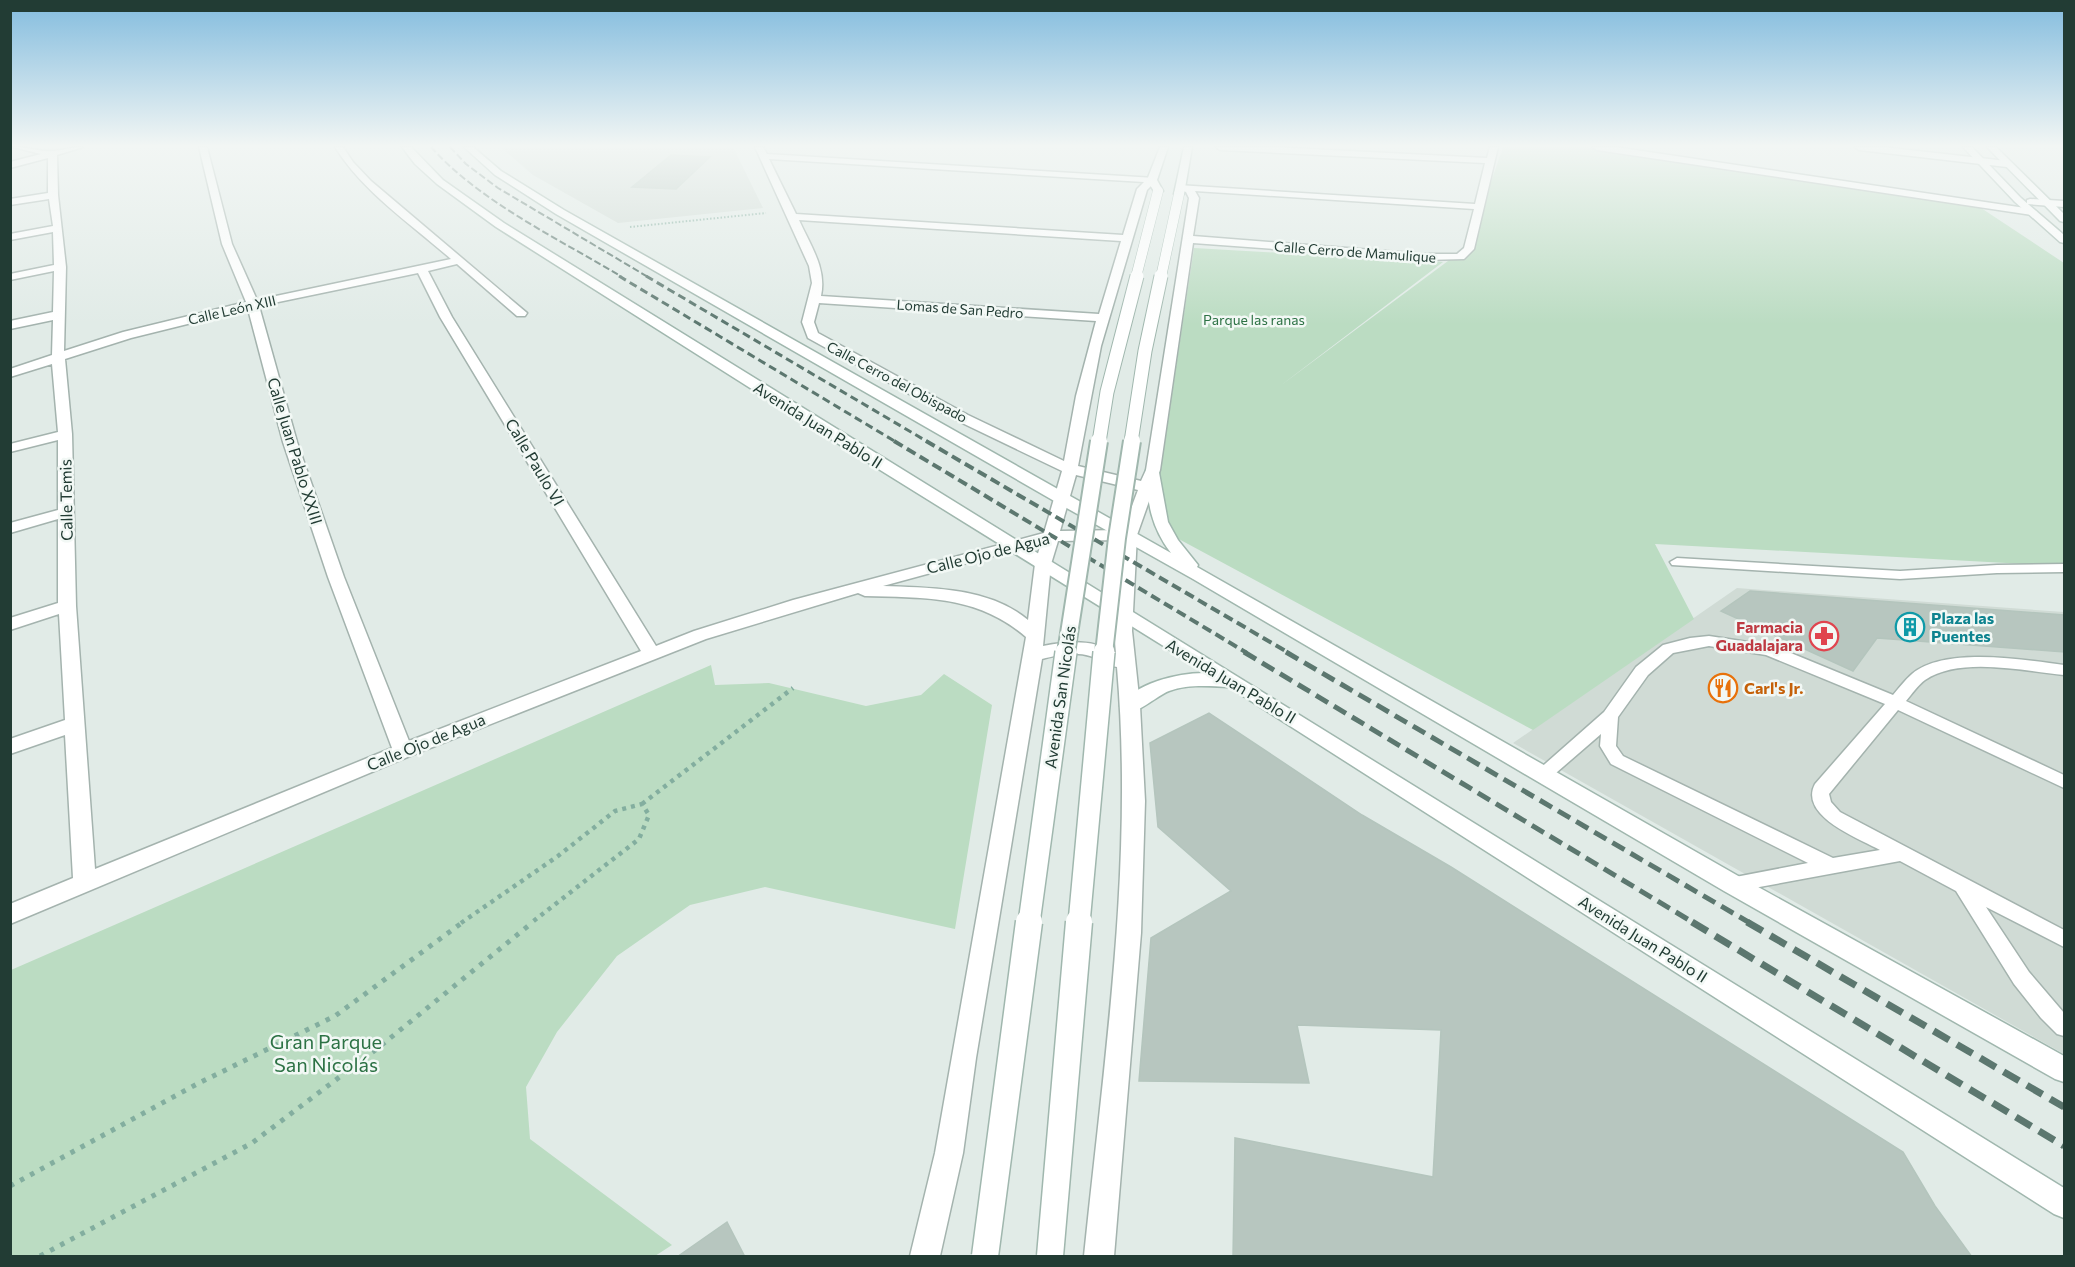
<svg xmlns="http://www.w3.org/2000/svg" width="2075" height="1267" viewBox="0 0 2075 1267" font-family="Commissioner,sans-serif">
<rect width="100%" height="100%" fill="#e1ebe7"/>
<path fill="#d0dbd5" d="M 501,147 L 733,147 L 763,208 L 618,223 L 533,175 Z
M 1737,588 L 2064,612 L 2064,1054 L 1513,743 Z"/>
<path fill="#bbdcc2" d="M 1503,147 L 1586,147 L 1975,204 L 2064,263 L 2064,566 L 1655,544 L 1694,619 L 1533,730 L 1175,537 L 1146,487 L 1166,434 L 1194,248 L 1443,262 L 1280,386 L 1452,258 L 1468,249 Z
M 711,665 L 715,685 L 769,683 L 866,706 L 921,695 L 944,674 L 992,705 L 955,929 L 765,887 L 690,905 L 617,956 L 557,1032 L 526,1087 L 530,1139 L 672,1245 L 655,1256 L 11,1256 L 11,970 Z"/>
<path fill="#b7c6bf" stroke="#b4c5bd" stroke-width="1.5" d="M 671,155 L 710,157 L 676,189 L 632,187 Z
M 1750,591 L 2064,615 L 2064,652 L 1877,638 L 1853,671 L 1721,611 Z
M 1209,713 L 1362,815 L 1451,867 L 1903,1152 L 1935,1206 L 1972,1257 L 1233,1257 L 1235,1138 L 1433,1177 L 1441,1030 L 1297,1025 L 1309,1083 L 1139,1081 L 1151,938 L 1231,891 L 1158,827 L 1150,743 Z
M 727,1222 L 745,1257 L 677,1257 Z"/>
<g fill="none" stroke-linecap="round" stroke-linejoin="round">
<g stroke="#a4b3ae" stroke-width="3">
<path id="lane" d="M 1677,558 L 1900,571 L 1997,565 L 2064,564 L 2064,572 L 1997,573 L 1900,579 L 1672,565 L 1670,562 Z
M 1709,636 L 1774,646 L 1893,695 C 1899,688 1905,680 1912,674 C 1945,646 2025,660 2064,665 L 2064,675 C 2024,671 1960,656 1925,680 C 1918,685 1912,694 1906,701 L 2064,775 L 2064,788 L 1898,710 L 1829,794 L 1831,802 L 1840,812 L 2064,930 L 2064,947 L 1986,907 L 2029,972 L 2064,1013 L 2064,1036 L 2057,1034 L 2041,1018 L 2014,984 L 1956,891 L 1900,861 L 1732,892 L 1725,889 L 1723,884 L 1725,879 L 1808,863 L 1611,764 L 1600,746 L 1601,734 L 1549,779 L 1543,781 L 1537,779 L 1534,775 L 1537,771 L 1604,712 L 1636,667 L 1663,645 L 1690,638 ZM 1709,646 L 1766,655 L 1885,704 L 1815,784 C 1798,816 1860,839 1880,850 L 1833,858 L 1623,756 L 1616,746 L 1618,717 L 1648,675 L 1673,653 Z"/>
</g>
<g stroke="#a4b3ae" stroke-width="3">
<path id="street" d="M 13,147 C 26,147 41,152 53,151 C 64,150 73,147 83,147 L 57,155 L 58,195 L 66,267 L 64,351 L 123,332 L 246,302 L 222,244 L 199,147 L 207,147 L 232,244 L 257,300 L 451,259 C 411,224 363,192 335,147 L 343,147 L 353,162 L 371,181 L 527,313 L 525,316 L 517,316 L 457,264 L 428,271 L 452,317 L 656,646 L 694,631 L 793,600 L 1044,533 L 1062,471 L 958,421 L 808,338 L 802,322 L 812,283 L 809,266 L 755,147 L 763,147 L 767,154 L 1155,178 L 1155,182 L 1147,190 L 1101,346 L 1078,466 L 1141,481 L 1146,470 L 1189,198 L 1186,192 L 1178,189 L 1178,185 L 1475,204 L 1485,163 L 1220,150 L 1216,147 L 1271,147 L 1487,158 L 1490,147 L 1498,147 L 1474,249 L 1464,259 L 1424,260 L 1193,243 L 1160,470 L 1137,535 L 1132,631 L 1140,706 L 1145,801 L 1141,933 L 1114,1256 L 1084,1256 C 1104,1060 1134,864 1117,667 C 1107,666 1100,659 1090,656 C 1075,651 1057,655 1042,659 L 976,1058 L 963,1153 L 940,1256 L 910,1256 L 935,1153 L 1026,637 C 977,595 926,598 865,596 L 858,593 L 706,639 L 410,756 L 10,924 L 10,904 L 73,878 L 65,735 L 10,754 L 10,739 L 65,720 L 59,614 L 10,630 L 10,618 L 58,603 L 58,519 L 10,533 L 10,523 L 58,510 L 58,440 L 10,452 L 10,444 L 58,432 L 52,364 L 10,377 L 10,369 L 52,355 L 53,320 L 10,329 L 10,321 L 53,312 L 54,271 L 10,280 L 10,274 L 54,265 L 53,232 L 10,240 L 10,234 L 53,226 L 49,199 L 10,205 L 10,199 L 48,193 L 48,158 L 10,168 L 10,162 L 41,154 ZM 769,159 L 1144,182 L 1137,189 L 1123,235 L 796,214 ZM 1195,191 L 1474,209 L 1464,248 L 1457,254 L 1424,254 L 1193,236 L 1199,198 ZM 799,220 L 1121,241 L 1099,314 L 821,296 C 827,268 810,245 799,220 ZM 418,273 L 440,317 L 641,651 L 409,741 L 344,577 L 297,442 L 259,306 ZM 819,303 L 1096,321 L 1076,396 L 1064,461 L 968,415 L 818,333 L 814,322 ZM 248,309 L 283,442 L 328,577 L 392,748 L 95,869 L 76,606 L 72,434 L 65,359 L 131,338 ZM 1076,475 L 1138,490 L 1123,530 L 1060,531 ZM 1121,540 L 1114,631 L 1116,653 C 1094,639 1068,641 1043,646 L 1051,564 L 1058,541 ZM 1041,543 L 1035,564 L 1028,620 C 989,587 931,588 883,586 Z
M 1593,147 L 1615,147 L 2032,209 L 2037,212 L 2032,215 L 1597,150 Z
M 1855,147 L 1882,147 L 2007,161 L 2012,164 L 2007,167 L 1859,150 Z
M 2030,199 L 2064,201 L 2064,207 L 2027,204 L 2027,200 Z"/>
</g>
<g stroke="#a0b7ae" stroke-width="3">
<path id="secondary" d="M 402,147 L 411,147 L 443,180 L 504,223 L 2064,1188 L 2064,1218 L 2054,1214 L 1229,687 C 1209,686 1188,684 1169,691 C 1154,697 1139,715 1123,711 L 1120,706 C 1134,683 1181,672 1207,673 L 856,455 L 496,227 L 437,184 L 415,164 Z
M 464,147 L 473,147 L 501,171 L 564,210 L 1171,553 C 1151,527 1147,502 1146,470 L 1153,466 L 1158,467 L 1168,522 L 1178,540 L 1198,565 L 1197,567 L 1740,877 L 2064,1056 L 2064,1082 L 2055,1079 L 1724,891 L 1193,579 L 1056,502 L 556,214 L 495,175 Z
M 1160,147 L 1168,147 L 1157,180 L 1163,191 L 1158,194 L 1155,193 L 1147,180 Z
M 1184,147 L 1192,147 L 1184,194 L 1179,197 L 1174,194 Z
M 1963,147 L 1972,147 L 2021,198 L 2064,235 L 2064,243 L 2060,242 L 2015,202 Z
M 1987,147 L 1996,147 L 2064,214 L 2064,222 L 2060,221 Z"/>
</g>
<path stroke="#83ae9f" stroke-width="2" stroke-dasharray="1.5 2" stroke-linecap="butt" d="M 630,227 L 766,213"/>
<path stroke="#83ae9f" stroke-width="4.5" stroke-dasharray="4 5" stroke-linecap="butt" d="M 642,804 L 793,688
M 461,923 L 558,856 L 615,811 L 642,804 L 649,815 L 639,839 L 531,923"/>
<path stroke="#83ae9f" stroke-width="5" stroke-dasharray="4.5 7" stroke-linecap="butt" d="M 10,1186 L 197,1084 L 335,1016 L 463,922
M 40,1256 L 252,1143 L 378,1048 L 533,922"/>
<use href="#lane" fill="#fff" fill-rule="evenodd"/>
<use href="#street" fill="#fff" fill-rule="evenodd"/>
<use href="#secondary" fill="#fff" fill-rule="evenodd"/>
<path stroke="#5c776f" stroke-width="2" stroke-dasharray="7 3" stroke-linecap="butt" d="M 431,147 C 480,202 559,239 622,277
M 450,147 L 466,164 L 498,188 L 648,277"/>
<path stroke="#5c776f" stroke-width="3" stroke-dasharray="8 4.5" stroke-linecap="butt" d="M 619,276 L 896,442
M 646,276 L 928,442"/>
<path stroke="#5c776f" stroke-width="4" stroke-dasharray="10 5" stroke-linecap="butt" d="M 894,441 L 1247,653
M 926,441 L 1289,653"/>
<path stroke="#5c776f" stroke-width="5" stroke-dasharray="14 7" stroke-linecap="butt" d="M 1244,652 L 1694,923
M 1286,652 L 1750,923"/>
<path stroke="#5c776f" stroke-width="7" stroke-dasharray="18 9" stroke-linecap="butt" d="M 1692,922 L 2064,1146
M 1747,922 L 2064,1107"/>
<g stroke="#a0b7ae" stroke-width="11" stroke-linecap="butt">
<path id="secondary-bridge-far4" d="M 1136,277 L 1158,191
M 1161,277 L 1179,194"/>
</g>
<g stroke="#a0b7ae" stroke-width="15" stroke-linecap="butt">
<path id="secondary-bridge-far3" d="M 1099,442 L 1107,392 L 1137,276
M 1131,442 L 1145,351 L 1161,276"/>
</g>
<g stroke="#a0b7ae" stroke-width="20" stroke-linecap="butt">
<path id="secondary-bridge-far2" d="M 1066,653 L 1099,441
M 1104,653 L 1117,538 L 1132,441"/>
</g>
<g stroke="#a0b7ae" stroke-width="24" stroke-linecap="butt">
<path id="secondary-bridge-far1" d="M 1029,923 L 1066,652
M 1079,923 L 1104,652"/>
</g>
<g stroke="#a0b7ae" stroke-width="29" stroke-linecap="butt">
<path id="secondary-bridge" d="M 985,1256 L 1029,922
M 1050,1256 L 1079,922"/>
</g>
<use href="#secondary-bridge-far4" stroke="#fff" stroke-width="10"/>
<use href="#secondary-bridge-far3" stroke="#fff" stroke-width="13"/>
<use href="#secondary-bridge-far2" stroke="#fff" stroke-width="16"/>
<use href="#secondary-bridge-far1" stroke="#fff" stroke-width="21"/>
<use href="#secondary-bridge" stroke="#fff" stroke-width="26"/>
</g>
<linearGradient id="sky" x2="0" y2="1"><stop stop-color="#83bcde"/><stop offset="0.45" stop-color="#f2f6f4"/><stop offset="1" stop-color="#f2f6f4" stop-opacity="0"/></linearGradient>
<rect width="2075" height="324" fill="url(#sky)"/>
<defs>
<g id="building-ring" transform="scale(1.5)"><circle r="9.5" fill="#f2f8f5" stroke="#0f9aa8" stroke-width="1.5"/><path d="M-4-6H4V6H1V3H-1V6H-4ZM-2.5-4.3h1.7v1.8h-1.7ZM.8-4.3h1.7v1.8H.8ZM-2.5-1h1.7V.8h-1.7ZM.8-1h1.7V.8H.8Z" fill="#0f9aa8"/></g>
<g id="pharmacy-ring" transform="scale(1.5)"><circle r="9.5" fill="#f2f8f5" stroke="#e0444e" stroke-width="1.5"/><path d="M-2-6h4v4h4v4h-4v4h-4v-4h-4v-4h4Z" fill="#e0444e"/></g>
<g id="restaurant-ring" transform="scale(1.5)"><circle r="9.5" fill="#f2f8f5" stroke="#e8710a" stroke-width="1.5"/><path d="M-5-6h1v4h1v-4h1v4h1v-4h1v5L-1.5 .5V6h-2V.5L-5-1ZM5-6V6H3V1.5H1.5Q1.5-4 5-6Z" fill="#e8710a"/></g>
</defs>
<g fill-rule="evenodd">
<use href="#building-ring" x="1910" y="627"/>
<use href="#pharmacy-ring" x="1824" y="636"/>
<use href="#restaurant-ring" x="1723" y="688"/>
</g>
<g text-anchor="middle" stroke-width="5" stroke-linejoin="round" paint-order="stroke">
<g font-size="14" fill="#223c34" stroke="#f2f8f5">
<text transform="translate(1355 252) rotate(4)" y="5">Calle Cerro de Mamulique</text>
<text transform="translate(960 309) rotate(4)" y="5">Lomas de San Pedro</text>
<text transform="translate(232 310) rotate(-13)" y="5">Calle León XIII</text>
<text transform="translate(897 382) rotate(28)" y="5">Calle Cerro del Obispado</text>
</g>
<g font-size="14" fill="#2d7245" stroke="#f2f8f5">
<text x="1254" y="325">Parque las ranas</text>
</g>
<g font-size="16" fill="#223c34" stroke="#f2f8f5">
<text transform="translate(818 425) rotate(32)" y="6">Avenida Juan Pablo II</text>
<text transform="translate(295 451) rotate(73)" y="6">Calle Juan Pablo XXIII</text>
<text transform="translate(535 462) rotate(59)" y="6">Calle Paulo VI</text>
<text transform="translate(66 500) rotate(-91)" y="6">Calle Temis</text>
<text transform="translate(988 553) rotate(-14)" y="6">Calle Ojo de Agua</text>
<text transform="translate(1231 681) rotate(31)" y="6">Avenida Juan Pablo II</text>
<text transform="translate(1060 697) rotate(-82)" y="6">Avenida San Nicolás</text>
<text transform="translate(426 742) rotate(-22)" y="6">Calle Ojo de Agua</text>
<text transform="translate(1643 939) rotate(32)" y="6">Avenida Juan Pablo II</text>
</g>
<g font-size="16" font-weight="bold" fill="#0d838f" stroke="#f2f8f5" text-anchor="start">
<text x="1931" y="624">Plaza las<tspan x="1931" dy="18">Puentes</tspan></text>
</g>
<g font-size="16" font-weight="bold" fill="#be3a42" stroke="#f2f8f5" text-anchor="end">
<text x="1803" y="633">Farmacia<tspan x="1803" dy="18">Guadalajara</tspan></text>
</g>
<g font-size="16" font-weight="bold" fill="#c56008" stroke="#f2f8f5" text-anchor="start">
<text x="1744" y="694">Carl's Jr.</text>
</g>
<g font-size="20" fill="#2d7245" stroke="#f2f8f5">
<text x="326" y="1049">Gran Parque<tspan x="326" dy="23">San Nicolás</tspan></text>
</g>
</g>
<rect width="2075" height="1267" fill="none" stroke="#223c34" stroke-width="24"/>
</svg>
